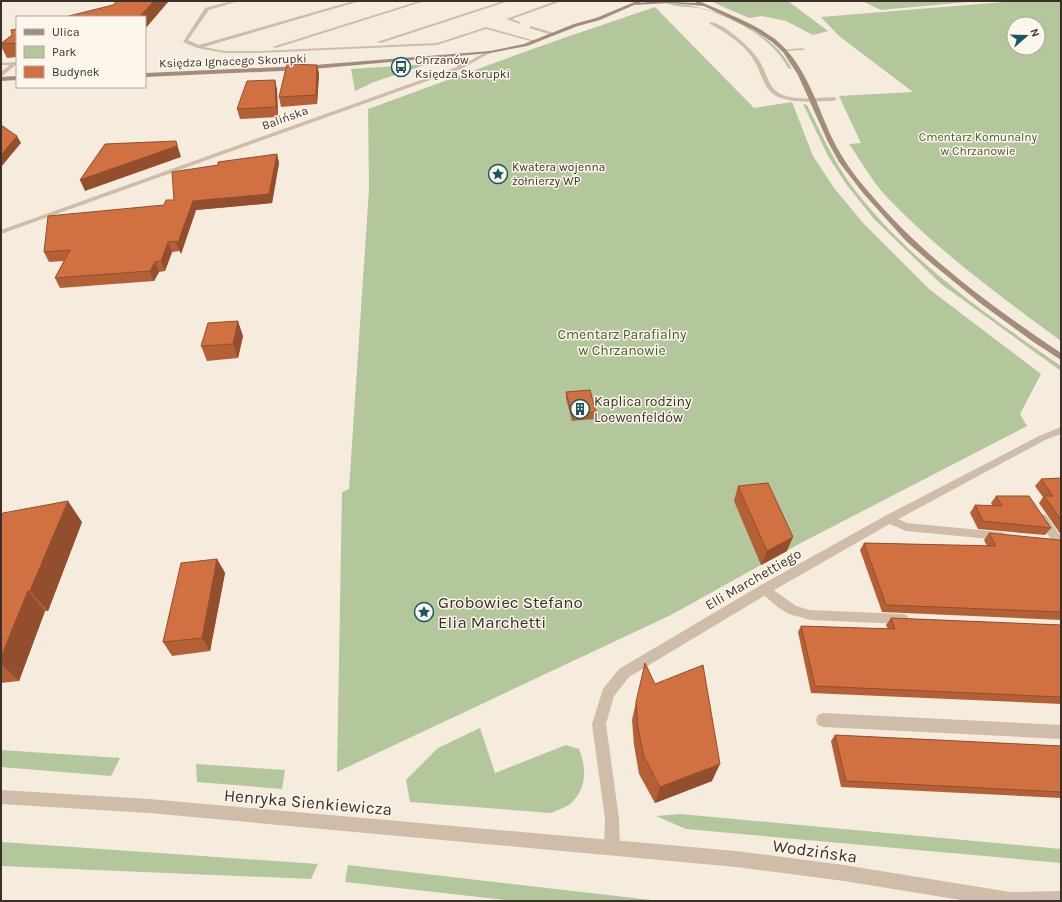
<svg xmlns="http://www.w3.org/2000/svg" width="1062" height="902" viewBox="0 0 1062 902" font-family="Karla,sans-serif">
<rect width="100%" height="100%" fill="#f5ecde"/>
<path fill="#b4c69c" fill-rule="evenodd" d="M 710,1 L 788,1 L 828,31 L 813,35 L 786,21 L 762,16 L 749,18 Z
M 862,1 L 978,1 L 881,10 Z
M 1016,1 L 1061,1 L 1061,341 C 1000,296 938,251 886,196 C 872,181 861,161 849,144 L 861,143 L 839,96 L 913,92 L 839,36 L 821,17 ZM 1014,24 L 1038,24 L 1038,48 L 1014,48 Z
M 666,3 C 709,4 771,28 792,69 L 788,68 C 773,38 734,18 703,9 C 691,6 677,8 666,3 Z
M 655,7 L 754,108 L 792,102 L 813,156 L 834,188 L 864,224 L 929,289 L 1041,374 L 1020,414 L 1027,426 L 797,545 L 671,615 L 337,772 L 342,492 L 349,489 L 369,189 L 368,109 L 555,41 Z
M 428,64 L 374,82 L 355,91 L 351,69 Z
M 803,104 L 807,105 C 821,133 833,160 851,185 C 908,260 984,313 1061,366 L 1061,371 L 941,284 L 874,219 L 846,184 L 828,156 Z
M 480,728 L 495,773 L 566,745 L 579,749 C 587,769 587,790 569,805 C 564,808 557,810 551,813 L 410,802 L 406,780 L 438,748 Z
M 1,750 L 120,758 L 111,776 L 1,767 Z
M 196,764 L 285,770 L 282,789 L 197,782 Z
M 680,814 L 1061,849 L 1061,863 L 686,829 L 656,816 Z
M 1,842 L 318,864 L 311,879 L 1,866 Z
M 348,865 L 660,901 L 514,901 L 345,882 Z"/>
<g fill="none" stroke-linecap="round" stroke-linejoin="round">
<path fill="#cfbda9" fill-rule="evenodd" d="M 232,1 L 239,1 L 209,10 L 188,40 L 199,45 L 353,1 L 360,1 L 204,47 L 225,51 L 259,51 L 437,43 L 486,27 L 536,41 L 534,42 L 486,29 L 437,45 L 259,53 L 225,53 L 197,48 L 183,42 L 205,8 Z
M 419,1 L 425,1 L 276,48 L 272,47 Z
M 503,1 L 509,1 L 381,43 L 377,42 Z
M 556,1 L 562,1 L 512,19 L 520,22 L 520,24 L 506,19 Z
M 710,22 C 723,22 754,50 760,62 C 766,71 768,87 779,93 C 792,101 819,98 834,97 L 837,99 L 834,101 C 816,101 792,104 776,96 C 763,89 761,70 753,59 C 743,43 726,33 710,24 Z
M 531,26 L 554,33 L 554,34 L 552,35 L 529,28 Z
M 803,48 L 805,50 L 782,51 L 780,50 Z
M 15,62 L 17,64 L 1,77 L 1,72 L 10,65 L 1,65 L 1,63 Z
M 1042,514 L 1046,515 L 1061,537 L 1061,551 L 1057,549 L 1037,518 L 1038,515 Z
M 889,515 L 907,523 L 1001,532 L 1005,533 L 1007,536 L 1005,539 L 1001,540 L 906,531 L 885,522 L 884,519 L 885,516 Z
M 765,584 L 796,606 L 810,610 L 903,614 L 907,615 L 909,619 L 907,623 L 903,624 L 810,620 L 789,614 L 779,608 L 761,593 L 759,589 L 761,585 Z
M 823,713 L 1061,725 L 1061,739 L 823,727 L 818,725 L 816,720 L 818,715 Z"/>
<path fill="#cfbda9" fill-rule="evenodd" d="M 1061,427 L 1061,434 L 1045,440 L 893,522 L 769,593 L 629,677 L 614,696 L 606,724 L 619,819 L 620,847 L 617,852 L 612,855 L 607,852 L 604,847 L 605,819 L 592,724 L 603,689 L 619,669 L 761,585 L 885,516 L 1039,436 Z"/>
<path fill="#cfbda9" fill-rule="evenodd" d="M 488,51 L 492,52 L 461,69 L 1,234 L 1,230 L 457,67 L 458,61 L 441,58 L 441,56 L 462,59 L 463,61 L 462,65 Z
M 1,790 L 149,799 L 736,851 L 844,865 L 1010,892 L 1061,891 L 1061,901 L 967,901 L 844,881 L 736,867 L 149,813 L 1,804 Z"/>
<path fill="#a38c79" fill-rule="evenodd" d="M 637,1 L 643,1 L 640,3 L 654,1 L 696,3 L 694,1 L 699,1 C 725,13 752,22 775,39 C 806,64 817,106 833,140 C 842,158 854,175 867,190 C 922,256 991,306 1061,353 L 1061,360 L 1032,341 L 980,303 L 930,262 L 906,241 L 863,193 L 839,162 L 828,142 L 798,75 L 783,52 L 772,42 L 754,30 L 704,6 L 670,3 L 634,5 L 600,20 L 578,26 L 527,46 L 490,53 L 302,70 L 145,77 L 145,73 L 302,66 L 490,51 L 524,44 L 574,24 L 596,18 Z
M 17,76 L 17,80 L 1,81 L 1,77 Z"/>
</g>
<path fill="#b46037" d="M 17,29 L 17,57 L 7,58 L 1,46 L 1,43 L 12,35 Z
M 317,65 L 319,74 L 317,104 L 281,107 L 279,97 Z
M 275,80 L 277,90 L 278,117 L 240,119 L 237,109 Z
M 277,154 L 279,163 L 272,203 L 196,210 L 181,254 L 180,251 L 172,252 L 165,271 L 159,272 L 154,281 L 60,288 L 55,278 L 64,261 L 49,262 L 44,252 L 164,205 L 174,200 L 218,165 Z
M 243,336 L 238,358 L 207,361 L 201,346 Z
M 566,392 L 596,412 L 595,419 L 572,421 L 566,399 Z
M 1061,478 L 1061,535 L 1039,503 L 1043,497 L 1035,486 L 1041,479 Z
M 738,486 L 787,551 L 761,565 L 734,501 Z
M 996,496 L 1051,528 L 1045,535 L 978,529 L 970,513 L 975,505 L 993,506 L 991,503 Z
M 1,517 L 82,522 L 48,611 L 45,611 L 19,681 L 1,683 Z
M 989,533 L 1061,541 L 1061,620 L 882,612 L 860,550 L 864,543 L 987,546 L 984,540 Z
M 217,559 L 225,573 L 210,651 L 172,656 L 163,642 Z
M 891,618 L 1061,625 L 1061,704 L 811,693 L 798,632 L 801,626 L 888,629 L 886,625 Z
M 655,684 L 712,781 L 655,803 L 639,774 L 634,745 L 632,720 L 636,702 Z
M 835,735 L 1061,746 L 1061,798 L 841,787 L 831,741 Z"/>
<path fill="#924e2d" d="M 154,1 L 169,1 L 145,29 L 145,17 L 139,17 Z
M 317,65 L 319,74 L 317,104 L 316,95 Z
M 275,80 L 277,90 L 278,117 L 276,107 Z
M 17,136 L 21,143 L 1,167 L 1,155 Z
M 176,141 L 181,157 L 85,191 L 80,180 Z
M 277,154 L 279,163 L 272,203 L 196,210 L 181,254 L 177,245 L 193,201 Z
M 168,242 L 172,252 L 165,271 L 161,261 Z
M 155,262 L 159,272 L 154,281 L 150,271 Z
M 238,321 L 243,336 L 238,358 L 233,344 Z
M 68,501 L 82,522 L 48,611 L 30,591 Z
M 793,537 L 787,551 L 761,565 L 767,551 Z
M 217,559 L 225,573 L 210,651 L 202,638 Z
M 28,591 L 45,611 L 19,681 L 1,664 L 1,657 Z
M 720,764 L 712,781 L 655,803 L 660,787 Z"/>
<path fill="#d17040" stroke="#924e2d" d="M 117,1 L 154,1 L 139,17 L 65,17 L 113,5 Z
M 17,29 L 17,43 L 1,44 L 12,35 L 11,30 Z
M 287,64 L 317,65 L 316,95 L 279,97 Z
M 275,80 L 276,107 L 237,109 L 247,81 Z
M 1,125 L 17,136 L 1,155 Z
M 176,141 L 177,146 L 80,180 L 105,144 Z
M 277,154 L 269,194 L 193,201 L 177,245 L 177,241 L 168,242 L 161,261 L 155,262 L 150,271 L 55,278 L 70,250 L 44,252 L 48,216 L 164,205 L 166,200 L 174,200 L 172,172 L 218,165 L 218,162 Z
M 238,321 L 233,344 L 201,346 L 208,323 Z
M 590,390 L 596,412 L 572,414 L 566,392 Z
M 1061,478 L 1061,520 L 1044,496 L 1053,496 L 1041,479 Z
M 768,483 L 793,537 L 767,551 L 738,486 Z
M 996,496 L 1029,496 L 1051,528 L 983,521 L 975,505 L 1002,506 Z
M 68,501 L 30,591 L 28,591 L 1,657 L 1,517 L 3,513 Z
M 989,533 L 1060,540 L 1061,541 L 1061,612 L 886,605 L 864,543 L 996,546 Z
M 217,559 L 202,638 L 163,642 L 181,563 Z
M 891,618 L 1061,625 L 1061,697 L 815,686 L 801,626 L 895,629 Z
M 645,663 L 655,684 L 703,665 L 720,764 L 660,787 L 644,757 L 638,728 L 636,702 Z
M 835,735 L 1061,746 L 1061,792 L 846,781 Z"/>
<defs>
<g id="bus-ring" transform="scale(1)"><circle r="9.5" fill="#fcf6ec" stroke="#1a5762" stroke-width="1.5"/><path d="M-5-6H5V4H4V6H2V4H-2V6H-4V4H-5ZM-3.5-4V0h7V-4ZM-3.5 1.2v1.5H-2V1.2ZM2 1.2v1.5H3.5V1.2Z" fill="#1a5762"/></g>
<g id="sight-ring" transform="scale(1)"><circle r="9.5" fill="#fcf6ec" stroke="#1a5762" stroke-width="1.5"/><path d="M0-6L1.8-2.2L6-1.7L2.9 1.2L3.7 5.4L0 3.3L-3.7 5.4L-2.9 1.2L-6-1.7L-1.8-2.2Z" fill="#1a5762"/></g>
<g id="building-ring" transform="scale(1)"><circle r="9.5" fill="#fcf6ec" stroke="#1a5762" stroke-width="1.5"/><path d="M-4-6H4V6H1V3H-1V6H-4ZM-2.5-4.3h1.7v1.8h-1.7ZM.8-4.3h1.7v1.8H.8ZM-2.5-1h1.7V.8h-1.7ZM.8-1h1.7V.8H.8Z" fill="#1a5762"/></g>
</defs>
<g fill-rule="evenodd">
<use href="#bus-ring" x="401" y="67"/>
<use href="#sight-ring" x="498" y="174"/>
<use href="#building-ring" x="580" y="409"/>
<use href="#sight-ring" x="424" y="612"/>
</g>
<g text-anchor="middle" stroke-width="3" stroke-linejoin="round" paint-order="stroke">
<g font-size="12" fill="#3b3029" stroke="#fcf6ec" text-anchor="start">
<text x="415" y="64">Chrzanów<tspan x="415" dy="14">Księdza Skorupki</tspan></text>
<text x="512" y="171">Kwatera wojenna<tspan x="512" dy="14">żołnierzy WP</tspan></text>
</g>
<g font-size="12" fill="#3b3029" stroke="#fcf6ec">
<text transform="translate(233 61) rotate(-2)" y="4">Księdza Ignacego Skorupki</text>
<text transform="translate(285 118) rotate(-20)" y="4">Balińska</text>
</g>
<g font-size="12" fill="#465c2a" stroke="#fcf6ec">
<text x="978" y="141">Cmentarz Komunalny<tspan x="978" dy="14">w Chrzanowie</tspan></text>
</g>
<g font-size="14" fill="#465c2a" stroke="#fcf6ec">
<text x="622" y="339">Cmentarz Parafialny<tspan x="622" dy="16">w Chrzanowie</tspan></text>
</g>
<g font-size="14" fill="#3b3029" stroke="#fcf6ec" text-anchor="start">
<text x="594" y="406">Kaplica rodziny<tspan x="594" dy="16">Loewenfeldów</tspan></text>
</g>
<g font-size="14" fill="#3b3029" stroke="#fcf6ec">
<text transform="translate(753 579) rotate(-30)" y="5">Elli Marchettiego</text>
</g>
<g font-size="17" fill="#3b3029" stroke="#fcf6ec" text-anchor="start">
<text x="438" y="608">Grobowiec Stefano<tspan x="438" dy="20">Elia Marchetti</tspan></text>
</g>
<g font-size="17" fill="#3b3029" stroke="#fcf6ec">
<text transform="translate(308 802) rotate(5)" y="6">Henryka Sienkiewicza</text>
<text transform="translate(815 851) rotate(8)" y="6">Wodzińska</text>
</g>
</g>
<rect width="1062" height="902" fill="none" stroke="#3b3029" stroke-width="4"/>
<rect x="16" y="16" width="130" height="72" fill="#fcf6ec" stroke="#afa79e"/>
<rect x="24" y="29" width="20" height="6" fill="#a38c79" stroke="#afa79e"/>
<text x="52" y="36" font-size="12" fill="#3b3029">Ulica</text>
<rect x="24" y="46" width="20" height="12" fill="#b4c69c" stroke="#afa79e"/>
<text x="52" y="56" font-size="12" fill="#3b3029">Park</text>
<rect x="24" y="66" width="20" height="12" fill="#d17040" stroke="#afa79e"/>
<text x="52" y="76" font-size="12" fill="#3b3029">Budynek</text>
<g transform="translate(1026 36) rotate(70)"><circle r="19" fill="#fcf6ec" stroke="#afa79e"/>
<path d="M0-3L7 15L0 10L-7 15Z" fill="#1a5762"/>
<text y="-6" font-size="11" font-weight="bold" text-anchor="middle" fill="#3b3029">N</text>
</g>
</svg>
